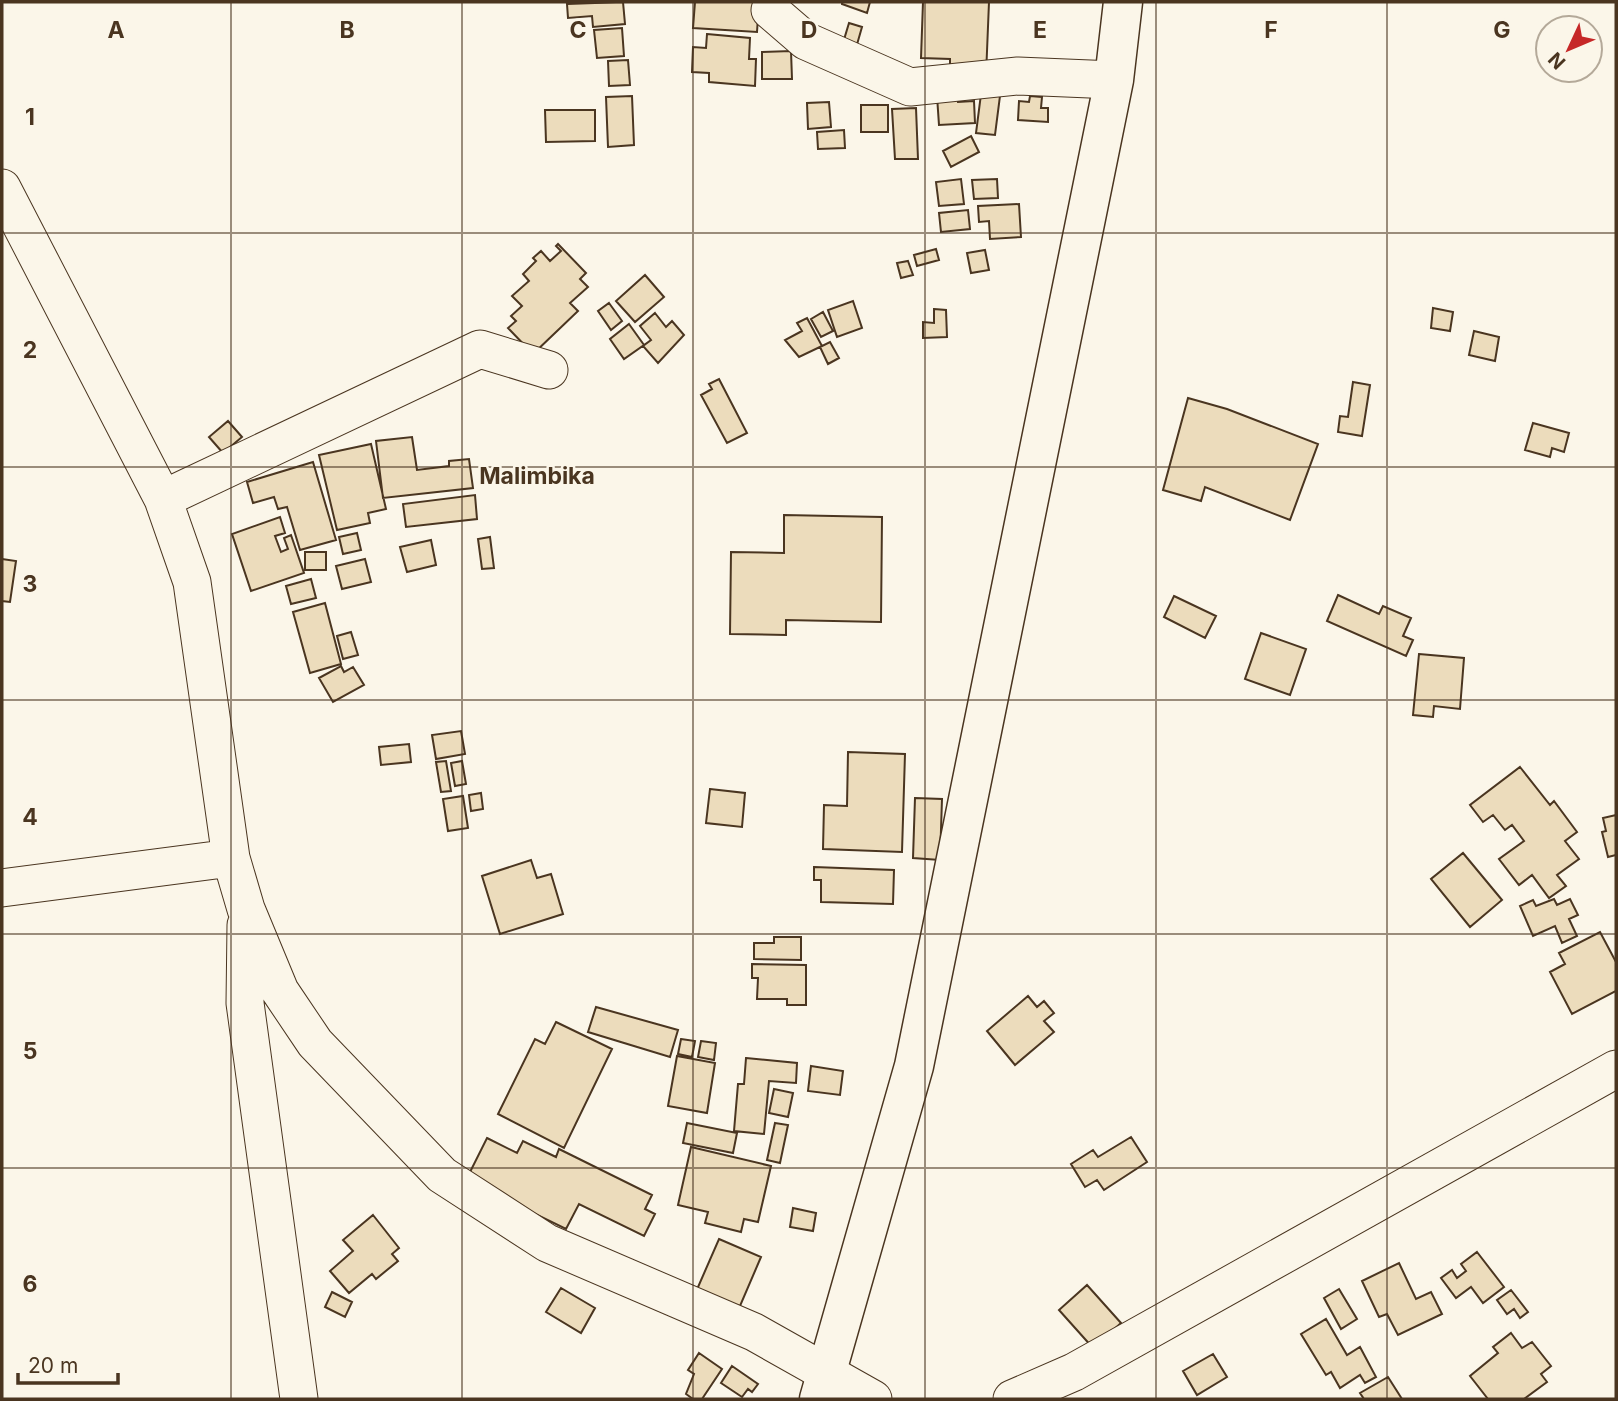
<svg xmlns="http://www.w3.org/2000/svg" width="1618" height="1401" viewBox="0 0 1618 1401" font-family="Inter,sans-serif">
<rect width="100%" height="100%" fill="#fbf6e9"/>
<path fill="#ecdcbc" stroke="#4a3520" stroke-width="2" d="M 623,2 L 625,24 L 593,27 L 592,16 L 568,18 L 567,4 Z
M 695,2 L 759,2 L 757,32 L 693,28 Z
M 842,2 L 870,2 L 867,13 L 842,4 Z
M 923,2 L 989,2 L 986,76 L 950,74 L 950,59 L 921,58 Z
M 849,23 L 862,27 L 856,48 L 843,43 Z
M 622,28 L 624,56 L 597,58 L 594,30 Z
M 707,34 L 750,38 L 749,59 L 756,59 L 755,86 L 709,82 L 709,73 L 692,72 L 693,47 L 706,48 Z
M 791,51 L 792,79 L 762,79 L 762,52 Z
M 628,60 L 630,85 L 609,86 L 608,61 Z
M 981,94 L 1000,96 L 995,135 L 976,133 Z
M 957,95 L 958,102 L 974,101 L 975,123 L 939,125 L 937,96 Z
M 632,96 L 634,145 L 608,147 L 606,97 Z
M 1030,96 L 1042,97 L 1041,108 L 1048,108 L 1048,122 L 1018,120 L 1019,101 L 1029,102 Z
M 829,102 L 831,127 L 808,129 L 807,103 Z
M 861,105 L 888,105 L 888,132 L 861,132 Z
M 916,108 L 918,159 L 895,159 L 892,109 Z
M 545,110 L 595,110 L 595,141 L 546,142 Z
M 844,130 L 845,148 L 818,149 L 817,132 Z
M 971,136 L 979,152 L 951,167 L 943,151 Z
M 961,179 L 964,204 L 939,206 L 936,182 Z
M 997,179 L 998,198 L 974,199 L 972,180 Z
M 1019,204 L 1021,237 L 990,239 L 989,221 L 979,222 L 978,206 Z
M 968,210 L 970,229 L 941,232 L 939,213 Z
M 558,244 L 586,273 L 580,279 L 588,287 L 570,303 L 578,311 L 533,354 L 508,328 L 516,321 L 511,316 L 522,306 L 512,296 L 529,281 L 523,274 L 536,261 L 533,258 L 541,251 L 550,261 L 561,251 L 556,246 Z
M 936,249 L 939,260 L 917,266 L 914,255 Z
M 985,250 L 989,270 L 971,273 L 967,253 Z
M 908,261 L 913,275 L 901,278 L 897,263 Z
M 645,275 L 664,297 L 635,322 L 616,301 Z
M 853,301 L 862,328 L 837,337 L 828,310 Z
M 609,303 L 622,321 L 611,330 L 598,311 Z
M 1433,308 L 1453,312 L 1450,331 L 1431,328 Z
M 934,309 L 946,310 L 947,337 L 923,338 L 923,322 L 934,323 Z
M 823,312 L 833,331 L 821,337 L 811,319 Z
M 655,313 L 666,327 L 672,321 L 684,335 L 658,363 L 643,346 L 651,340 L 640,326 Z
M 807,318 L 822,346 L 799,357 L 785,340 L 802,331 L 797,323 Z
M 629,324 L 644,345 L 624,359 L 610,339 Z
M 1474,331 L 1499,337 L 1495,361 L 1469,355 Z
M 830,342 L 839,358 L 828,364 L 820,347 Z
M 719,379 L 747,433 L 727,443 L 701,395 L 712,389 L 709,384 Z
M 1353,382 L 1370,385 L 1362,436 L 1338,432 L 1340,416 L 1348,417 Z
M 1188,398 L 1227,409 L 1318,444 L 1290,520 L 1205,487 L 1201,501 L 1163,490 Z
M 228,421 L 242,437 L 223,453 L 209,437 Z
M 1533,423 L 1569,433 L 1564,452 L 1552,448 L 1550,457 L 1525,450 Z
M 412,437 L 417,470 L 449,466 L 449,461 L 469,459 L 473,488 L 383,498 L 376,441 Z
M 371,444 L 386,509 L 368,513 L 370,523 L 337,530 L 319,455 Z
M 313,462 L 336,540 L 300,550 L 287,507 L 278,509 L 274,497 L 253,503 L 247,482 Z
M 475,495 L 477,519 L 406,527 L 403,504 Z
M 784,515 L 882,517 L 881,622 L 786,620 L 786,635 L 730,634 L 731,552 L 784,553 Z
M 280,517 L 285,533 L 275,536 L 281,552 L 288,549 L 284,538 L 291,535 L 304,573 L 251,591 L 232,534 Z
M 357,533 L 361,550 L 343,554 L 339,537 Z
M 490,537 L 494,568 L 482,569 L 478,539 Z
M 431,540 L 436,565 L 407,572 L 400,547 Z
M 305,552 L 326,552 L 326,570 L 305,570 Z
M 2,559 L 16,561 L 10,602 L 2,601 Z
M 365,559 L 371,582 L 342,589 L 336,566 Z
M 311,579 L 316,598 L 291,604 L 286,586 Z
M 1338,595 L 1379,614 L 1383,606 L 1411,618 L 1403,636 L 1413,640 L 1406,656 L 1327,621 Z
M 1174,596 L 1216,616 L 1205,638 L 1164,617 Z
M 325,603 L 341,664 L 310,673 L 293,612 Z
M 351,632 L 358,655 L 343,659 L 337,636 Z
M 1261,633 L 1306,649 L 1290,695 L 1245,679 Z
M 1419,654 L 1464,658 L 1460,709 L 1434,706 L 1433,717 L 1413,715 Z
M 341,666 L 344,672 L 353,667 L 364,685 L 333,702 L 319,678 Z
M 461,731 L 465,754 L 436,759 L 432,735 Z
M 409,744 L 411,762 L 381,765 L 379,747 Z
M 848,752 L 905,754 L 902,852 L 823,849 L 824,805 L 847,806 Z
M 446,761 L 451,791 L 441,792 L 436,762 Z
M 462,761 L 466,784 L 455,786 L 451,763 Z
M 1520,767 L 1550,805 L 1554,801 L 1577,832 L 1565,841 L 1579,859 L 1557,875 L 1566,886 L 1549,898 L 1532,875 L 1519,885 L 1499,859 L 1524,841 L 1512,825 L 1505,830 L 1493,815 L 1483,822 L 1470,805 Z
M 710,789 L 745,793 L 742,827 L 706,823 Z
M 481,793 L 483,809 L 471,811 L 469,795 Z
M 463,796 L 468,828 L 448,831 L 443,799 Z
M 915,798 L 942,799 L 940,860 L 913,858 Z
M 1616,815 L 1616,855 L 1608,857 L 1602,832 L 1606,831 L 1603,818 Z
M 1463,853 L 1502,900 L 1470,927 L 1431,879 Z
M 531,860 L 537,878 L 551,874 L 563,914 L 500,934 L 482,876 Z
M 814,867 L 894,870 L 893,904 L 821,902 L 821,880 L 814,880 Z
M 1554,899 L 1557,905 L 1570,899 L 1578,915 L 1569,919 L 1577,936 L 1562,943 L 1555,926 L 1533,936 L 1520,906 L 1533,900 L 1536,906 Z
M 1600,932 L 1616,962 L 1616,991 L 1572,1014 L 1550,972 L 1565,964 L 1559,953 Z
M 774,937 L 801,937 L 801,960 L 754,959 L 754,943 L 774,943 Z
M 752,964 L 806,965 L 806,1005 L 787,1005 L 787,999 L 757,999 L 758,978 L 752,978 Z
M 1028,996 L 1037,1007 L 1044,1001 L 1054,1013 L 1044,1021 L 1054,1032 L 1015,1065 L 987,1031 Z
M 596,1007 L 678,1030 L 670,1057 L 588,1032 Z
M 556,1022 L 612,1049 L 564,1148 L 498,1114 L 535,1039 L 545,1044 Z
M 681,1039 L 695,1041 L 692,1057 L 678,1054 Z
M 701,1041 L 716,1043 L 714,1060 L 698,1057 Z
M 677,1056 L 715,1063 L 707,1113 L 668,1106 Z
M 746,1058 L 797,1063 L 796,1083 L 769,1081 L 764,1134 L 734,1131 L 738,1084 L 744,1084 Z
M 811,1066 L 843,1071 L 840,1095 L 808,1091 Z
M 774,1089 L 793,1093 L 788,1117 L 769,1113 Z
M 687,1123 L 737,1133 L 733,1153 L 683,1143 Z
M 775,1123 L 788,1125 L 780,1163 L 767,1160 Z
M 1131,1137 L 1147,1162 L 1104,1190 L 1097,1180 L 1085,1187 L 1071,1164 L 1093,1150 L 1098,1157 Z
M 487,1138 L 517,1153 L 523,1141 L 556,1157 L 559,1149 L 652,1195 L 645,1209 L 655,1214 L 644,1236 L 579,1204 L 566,1229 L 466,1180 Z
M 691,1147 L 771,1166 L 758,1222 L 744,1219 L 741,1232 L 705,1223 L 708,1212 L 678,1205 Z
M 793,1208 L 816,1213 L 813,1231 L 790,1227 Z
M 373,1215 L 399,1248 L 392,1254 L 398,1261 L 376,1279 L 372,1274 L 349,1293 L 330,1271 L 353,1251 L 343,1240 Z
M 719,1239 L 761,1257 L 737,1313 L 695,1294 Z
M 1477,1252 L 1504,1287 L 1483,1303 L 1471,1287 L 1456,1298 L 1441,1278 L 1452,1270 L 1457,1278 L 1466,1271 L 1461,1264 Z
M 1399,1263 L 1416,1299 L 1431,1292 L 1442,1314 L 1398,1335 L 1387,1314 L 1379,1317 L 1362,1281 Z
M 1087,1285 L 1121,1323 L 1093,1348 L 1059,1310 Z
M 561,1288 L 595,1308 L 581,1333 L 546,1312 Z
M 1339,1289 L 1357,1319 L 1341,1329 L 1324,1298 Z
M 1511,1290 L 1528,1312 L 1520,1318 L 1514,1309 L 1507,1314 L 1497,1300 Z
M 332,1292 L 352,1302 L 345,1317 L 325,1307 Z
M 1326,1319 L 1347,1355 L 1360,1347 L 1376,1377 L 1365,1383 L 1360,1375 L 1340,1388 L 1331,1372 L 1326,1375 L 1301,1334 Z
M 1511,1333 L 1522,1348 L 1532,1342 L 1551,1366 L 1541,1374 L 1547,1382 L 1524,1399 L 1488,1399 L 1470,1376 L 1498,1353 L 1493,1347 Z
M 699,1353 L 722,1369 L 702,1399 L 693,1399 L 686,1394 L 694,1374 L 688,1370 Z
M 1213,1354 L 1227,1377 L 1197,1395 L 1183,1371 Z
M 732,1366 L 758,1384 L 752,1392 L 748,1389 L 742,1397 L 721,1383 Z
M 1388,1377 L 1402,1399 L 1364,1399 L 1360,1393 Z"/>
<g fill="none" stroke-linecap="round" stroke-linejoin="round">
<g stroke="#4a3520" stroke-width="39">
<path id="minor" d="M 770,10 L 806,41 L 910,87 L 1018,76 L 1114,80
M 2,188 L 163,499 L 192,582 L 231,858 L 246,909 L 280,991 L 315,1043 L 442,1175 L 547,1243 L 754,1332 L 873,1399
M 163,499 L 480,349 L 549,370
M 2,888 L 231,858
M 246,925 L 245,1003 L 299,1399
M 1012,1399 L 1074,1372 L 1616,1069"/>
</g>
<g stroke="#4a3520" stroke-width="41">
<path id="major" d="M 819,1399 L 914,1066 L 1114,80 L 1123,2"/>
</g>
<use href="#minor" stroke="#fbf6e9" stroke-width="37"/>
<use href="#major" stroke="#fbf6e9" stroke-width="38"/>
</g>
<path fill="none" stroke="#4a3520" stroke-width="2" stroke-opacity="0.55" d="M 231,2 L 231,1399M 462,2 L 462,1399M 693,2 L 693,1399M 925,2 L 925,1399M 1156,2 L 1156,1399M 1387,2 L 1387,1399M 2,233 L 1616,233M 2,467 L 1616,467M 2,700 L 1616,700M 2,934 L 1616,934M 2,1168 L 1616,1168"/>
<g text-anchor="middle" stroke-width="5" stroke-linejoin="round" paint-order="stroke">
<g font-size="23" font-weight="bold" fill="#4a3520" stroke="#fbf6e9">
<text x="537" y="484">Malimbika</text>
</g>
</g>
<g font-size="23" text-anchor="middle" font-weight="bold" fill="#4a3520" stroke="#fbf6e9" stroke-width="5" stroke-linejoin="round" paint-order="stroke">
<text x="116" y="38">A</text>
<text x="347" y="38">B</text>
<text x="578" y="38">C</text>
<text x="809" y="38">D</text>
<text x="1040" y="38">E</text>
<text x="1271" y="38">F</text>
<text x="1502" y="38">G</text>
<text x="30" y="125">1</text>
<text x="30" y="358">2</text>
<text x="30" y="592">3</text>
<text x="30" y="825">4</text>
<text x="30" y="1059">5</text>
<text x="30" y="1292">6</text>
</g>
<rect width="1618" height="1401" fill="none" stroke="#4a3520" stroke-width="7"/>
<g transform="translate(1569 49) rotate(226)"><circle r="33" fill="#fbf6e9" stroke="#b4a999" stroke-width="2"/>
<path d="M0-5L12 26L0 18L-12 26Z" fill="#c62828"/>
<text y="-10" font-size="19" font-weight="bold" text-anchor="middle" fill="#4a3520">N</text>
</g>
<path d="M18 1373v10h100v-10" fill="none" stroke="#4a3520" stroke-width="3.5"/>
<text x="28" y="1373" font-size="21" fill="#4a3520" stroke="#fbf6e9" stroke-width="5" paint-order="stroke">20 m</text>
</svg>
